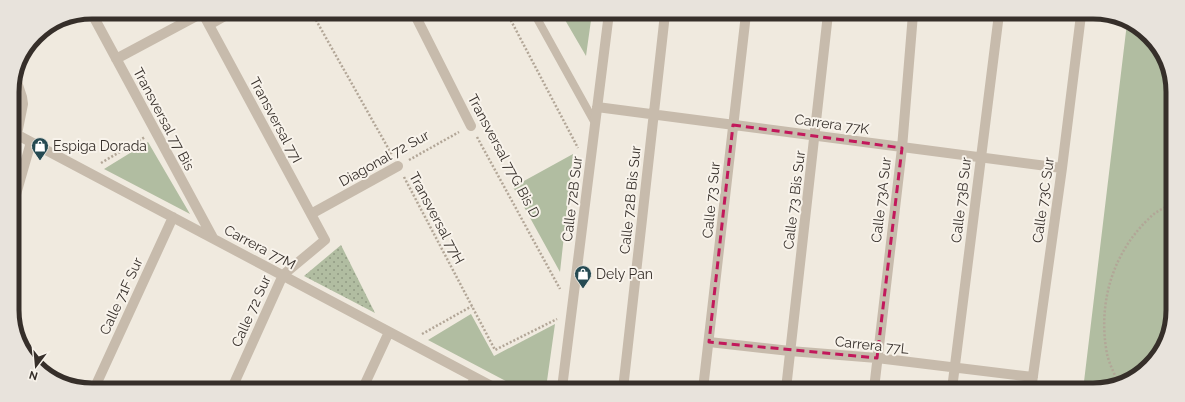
<svg xmlns="http://www.w3.org/2000/svg" width="1185" height="402" viewBox="0 0 1185 402" font-family="Raleway,sans-serif">
<defs>
<pattern id="grass-dots" width="8" height="8" patternUnits="userSpaceOnUse"><rect width="8" height="8" fill="#b1bda1"/><path d="M2 2h.1M6 6h.1" fill="none" stroke="#919a83" stroke-width="1.8" stroke-linecap="round"/></pattern>
</defs>
<rect width="100%" height="100%" fill="#f0eadf"/>
<path fill="url(#grass-dots)" d="M 341,245 L 375,313 L 304,276 Z"/>
<path fill="#b1bda1" d="M 561,13 L 592,13 L 586,56 Z
M 1127,23 L 1153,39 L 1172,76 L 1170,331 L 1142,373 L 1098,390 L 1083,390 Z
M 148,142 L 190,214 L 104,169 Z
M 573,154 L 560,272 L 513,187 Z
M 471,314 L 494,356 L 555,324 L 546,388 L 519,388 L 428,340 Z"/>
<g fill="none" stroke-linecap="round" stroke-linejoin="round">
<path stroke="#b2a697" stroke-width="2.5" stroke-dasharray="2 2" stroke-linecap="butt" d="M 312,13 L 392,155
M 507,13 L 578,148
M 477,137 L 560,289
M 409,160 L 459,132
M 101,163 L 145,137
M 404,177 L 495,350 L 557,319
M 422,334 L 472,306
M 1118,382 C 1114,373 1109,363 1107,354 C 1097,301 1114,248 1155,213 C 1160,210 1166,207 1171,204"/>
<path stroke="#c7bbac" stroke-width="8" d="M 534,13 L 595,123"/>
<path stroke="#c7bbac" stroke-width="10" d="M 91,12 L 213,238
M 202,12 L 325,240 L 283,275 L 232,388
M 414,13 L 471,126
M 209,25 L 232,12
M 116,59 L 202,13
M 15,76 L 22,97 L 23,104 L 17,134
M 597,107 L 1062,168
M 12,132 L 495,388
M 13,205 L 31,142
M 311,214 L 398,166
M 709,342 L 790,351 L 877,358 L 1033,377
M 95,387 L 173,217
M 363,388 L 389,332
M 470,388 L 475,378
M 562,388 L 609,13
M 623,389 L 665,14
M 703,389 L 746,14
M 786,389 L 828,14
M 874,389 L 902,148 L 913,14
M 952,389 L 999,14
M 1031,390 L 1062,168 L 1081,15"/>
</g>
<path fill="none" stroke="#c2185b" stroke-width="3" stroke-dasharray="8 5" stroke-linejoin="round" d="M 733,125 L 902,148 L 877,358 L 709,342 Z"/>
<defs>
<g id="shop-pin" transform="scale(0.9)"><path d="M0 17L-7.5 6A9.5 9.5 0 1 1 7.5 6Z" fill="#254a52" stroke="#f8f3eb"/><path d="M-5-2.5h2.3a2.7 3.5 0 0 1 5.4 0H5L5.5 6h-11ZM-1.5-2.5h3a1.5 2.3 0 0 0-3 0Z" fill="#fff"/></g>
</defs>
<g fill-rule="evenodd">
<use href="#shop-pin" x="40" y="146"/>
<use href="#shop-pin" x="583" y="274"/>
</g>
<g text-anchor="middle" stroke-width="4" stroke-linejoin="round" paint-order="stroke">
<g font-size="14" fill="#362f2a" stroke="#f8f3eb">
<text transform="translate(164 119) rotate(62)" y="5">Transversal 77 Bis</text>
<text transform="translate(276 120) rotate(62)" y="5">Transversal 77I</text>
<text transform="translate(832 124) rotate(8)" y="5">Carrera 77K</text>
<text transform="translate(504 156) rotate(62)" y="5">Transversal 77G Bis D</text>
<text transform="translate(384 158) rotate(-29)" y="5">Diagonal 72 Sur</text>
<text transform="translate(572 199) rotate(-83)" y="5">Calle 72B Sur</text>
<text transform="translate(630 200) rotate(-84)" y="5">Calle 72B Bis Sur</text>
<text transform="translate(711 200) rotate(-84)" y="5">Calle 73 Sur</text>
<text transform="translate(794 200) rotate(-83)" y="5">Calle 73 Bis Sur</text>
<text transform="translate(881 200) rotate(-83)" y="5">Calle 73A Sur</text>
<text transform="translate(961 200) rotate(-83)" y="5">Calle 73B Sur</text>
<text transform="translate(1043 200) rotate(-82)" y="5">Calle 73C Sur</text>
<text transform="translate(437 218) rotate(62)" y="5">Transversal 77H</text>
<text transform="translate(260 247) rotate(28)" y="5">Carrera 77M</text>
<text transform="translate(121 296) rotate(-65)" y="5">Calle 71F Sur</text>
<text transform="translate(251 311) rotate(-66)" y="5">Calle 72 Sur</text>
<text transform="translate(872 345) rotate(6)" y="5">Carrera 77L</text>
</g>
<g font-size="14" fill="#362f2a" stroke="#f8f3eb" text-anchor="start">
<text x="53" y="151">Espiga Dorada</text>
<text x="596" y="279">Dely Pan</text>
</g>
</g>
<path d="M0 0H1185V402H0ZM92 19H1093A73 73 0 0 1 1166 92V310A73 73 0 0 1 1093 383H92A73 73 0 0 1 19 310V92A73 73 0 0 1 92 19Z" fill="#e8e3dc" fill-rule="evenodd"/>
<path fill="none" stroke="#362f2a" stroke-width="5" d="M92 19H1093A73 73 0 0 1 1166 92V310A73 73 0 0 1 1093 383H92A73 73 0 0 1 19 310V92A73 73 0 0 1 92 19Z"/>
<g transform="translate(36 366) rotate(196)" stroke="#f8f3eb" stroke-width="3" paint-order="stroke">
<path d="M0-3L7 15L0 10L-7 15Z" fill="#362f2a"/>
<text y="-6" font-size="11" font-weight="bold" text-anchor="middle" fill="#362f2a">N</text>
</g>
</svg>
